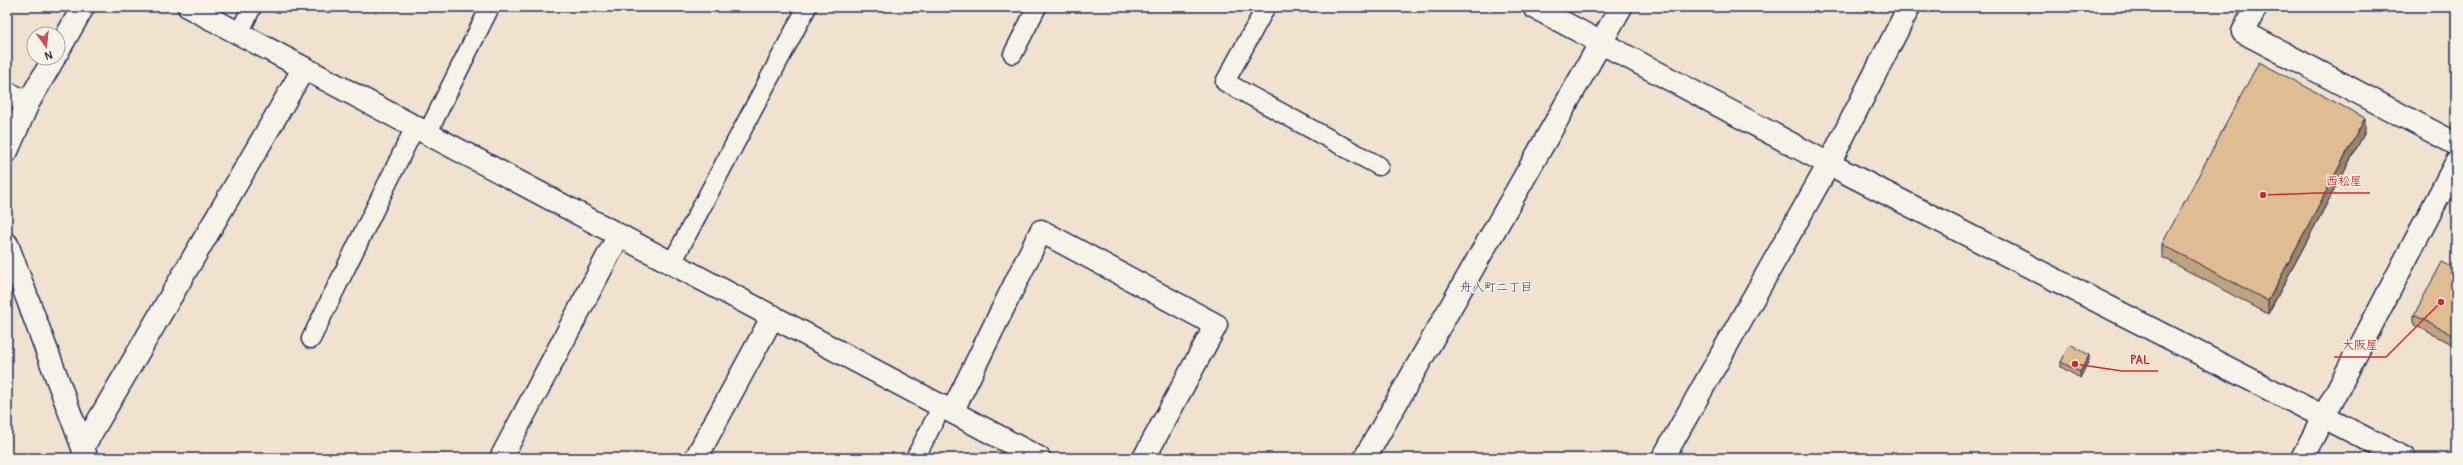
<svg xmlns="http://www.w3.org/2000/svg" width="2463" height="465" viewBox="0 0 2463 465" font-family="Pangolin,'Klee One',sans-serif">
<rect width="100%" height="100%" fill="#f0e2ce"/>
<filter id="ink" filterUnits="userSpaceOnUse"><feTurbulence type="fractalNoise" baseFrequency=".025" numOctaves="2"/><feDisplacementMap in="SourceGraphic" scale="8" xChannelSelector="R" yChannelSelector="G"/><feConvolveMatrix kernelMatrix="1 2 1 2 8 2 1 2 1" color-interpolation-filters="sRGB"/></filter>
<g filter="url(#ink)">
<g fill="none" stroke-linecap="round" stroke-linejoin="round">
<g stroke="#1b2f5e" stroke-width="21">
<path id="lane" d="M 1266,7 L 1225,82 L 1379,166
M 239,33 L 252,7
M 1013,54 L 1037,7
M 427,134 L 490,7
M 672,263 L 807,7
M 311,339 L 415,127
M 915,458 L 942,406"/>
</g>
<g stroke="#1b2f5e" stroke-width="25">
<path id="street" d="M 189,7 L 1039,458
M 1534,7 L 1829,164
M 2256,7 L 2243,32 L 2456,144
M 58,51 L 83,7
M 7,93 L 28,103
M 7,151 L 28,103 L 54,58
M 7,244 L 86,456
M 952,412 L 1041,231 L 1216,325 L 1144,458
M 83,447 L 304,68
M 501,458 L 619,235
M 696,458 L 773,316
M 1365,458 L 1621,7
M 2302,458 L 2456,163"/>
</g>
<g stroke="#1b2f5e" stroke-width="25">
<path id="secondary" d="M 1829,164 L 2404,458
M 1663,458 L 1829,164 L 1909,7"/>
</g>
<use href="#lane" stroke="#f7f3e8" stroke-width="18"/>
<use href="#street" stroke="#f7f3e8" stroke-width="22"/>
<use href="#secondary" stroke="#f7f3e8" stroke-width="22"/>
</g>
<path fill="#c1a27e" stroke="#1b2f5e" d="M 2365,132 L 2268,314 L 2162,257 L 2162,244 Z
M 2456,269 L 2456,346 L 2414,325 L 2414,315 Z
M 2089,360 L 2080,378 L 2061,367 L 2061,362 Z"/>
<path fill="#9d8466" stroke="#1b2f5e" d="M 2365,118 L 2365,132 L 2268,314 L 2268,301 Z
M 2089,355 L 2089,360 L 2080,378 L 2080,372 Z"/>
<path fill="#e0bc92" stroke="#1b2f5e" d="M 2259,62 L 2365,118 L 2268,301 L 2162,244 Z
M 2442,262 L 2456,269 L 2456,336 L 2414,315 Z
M 2070,344 L 2089,355 L 2080,372 L 2061,362 Z"/>
</g>
<g text-anchor="middle" stroke-width="3" stroke-linejoin="round" paint-order="stroke">
<g font-size="12" fill="#1b2f5e" stroke="#f7f3e8">
<text x="1496" y="291">舟入町二丁目</text>
</g>
</g>
<path fill="none" stroke="#d62828" stroke-width="1.5" d="M2263 195L2318 193H2370M2441 302L2386 357H2334M2075 364L2122 371H2158"/>
<g fill="#d62828" stroke="#f7f3e8" stroke-width="1.5">
<circle cx="2263" cy="195" r="4"/>
<circle cx="2441" cy="302" r="4"/>
<circle cx="2075" cy="364" r="4"/>
</g>
<g font-size="12" text-anchor="middle" font-weight="bold" fill="#d62828" stroke="#f7f3e8" stroke-width="3" stroke-linejoin="round" paint-order="stroke">
<text x="2344" y="185">西松屋</text>
<text x="2360" y="349">大阪屋</text>
<text x="2140" y="364">PAL</text>
</g>
<rect width="2463" height="465" fill="none" stroke="#f7f3e8" stroke-width="24"/>
<rect x="12" y="12" width="2439" height="441" fill="none" stroke="#1b2f5e" stroke-width="1.5" filter="url(#ink)"/>
<g transform="translate(46 46) rotate(165)"><circle r="19" fill="#f7f3e8" stroke="#9fa5b1"/>
<path d="M0-3L7 15L0 10L-7 15Z" fill="#d1495b"/>
<text y="-6" font-size="11" font-weight="bold" text-anchor="middle" fill="#1b2f5e">N</text>
</g>
</svg>
